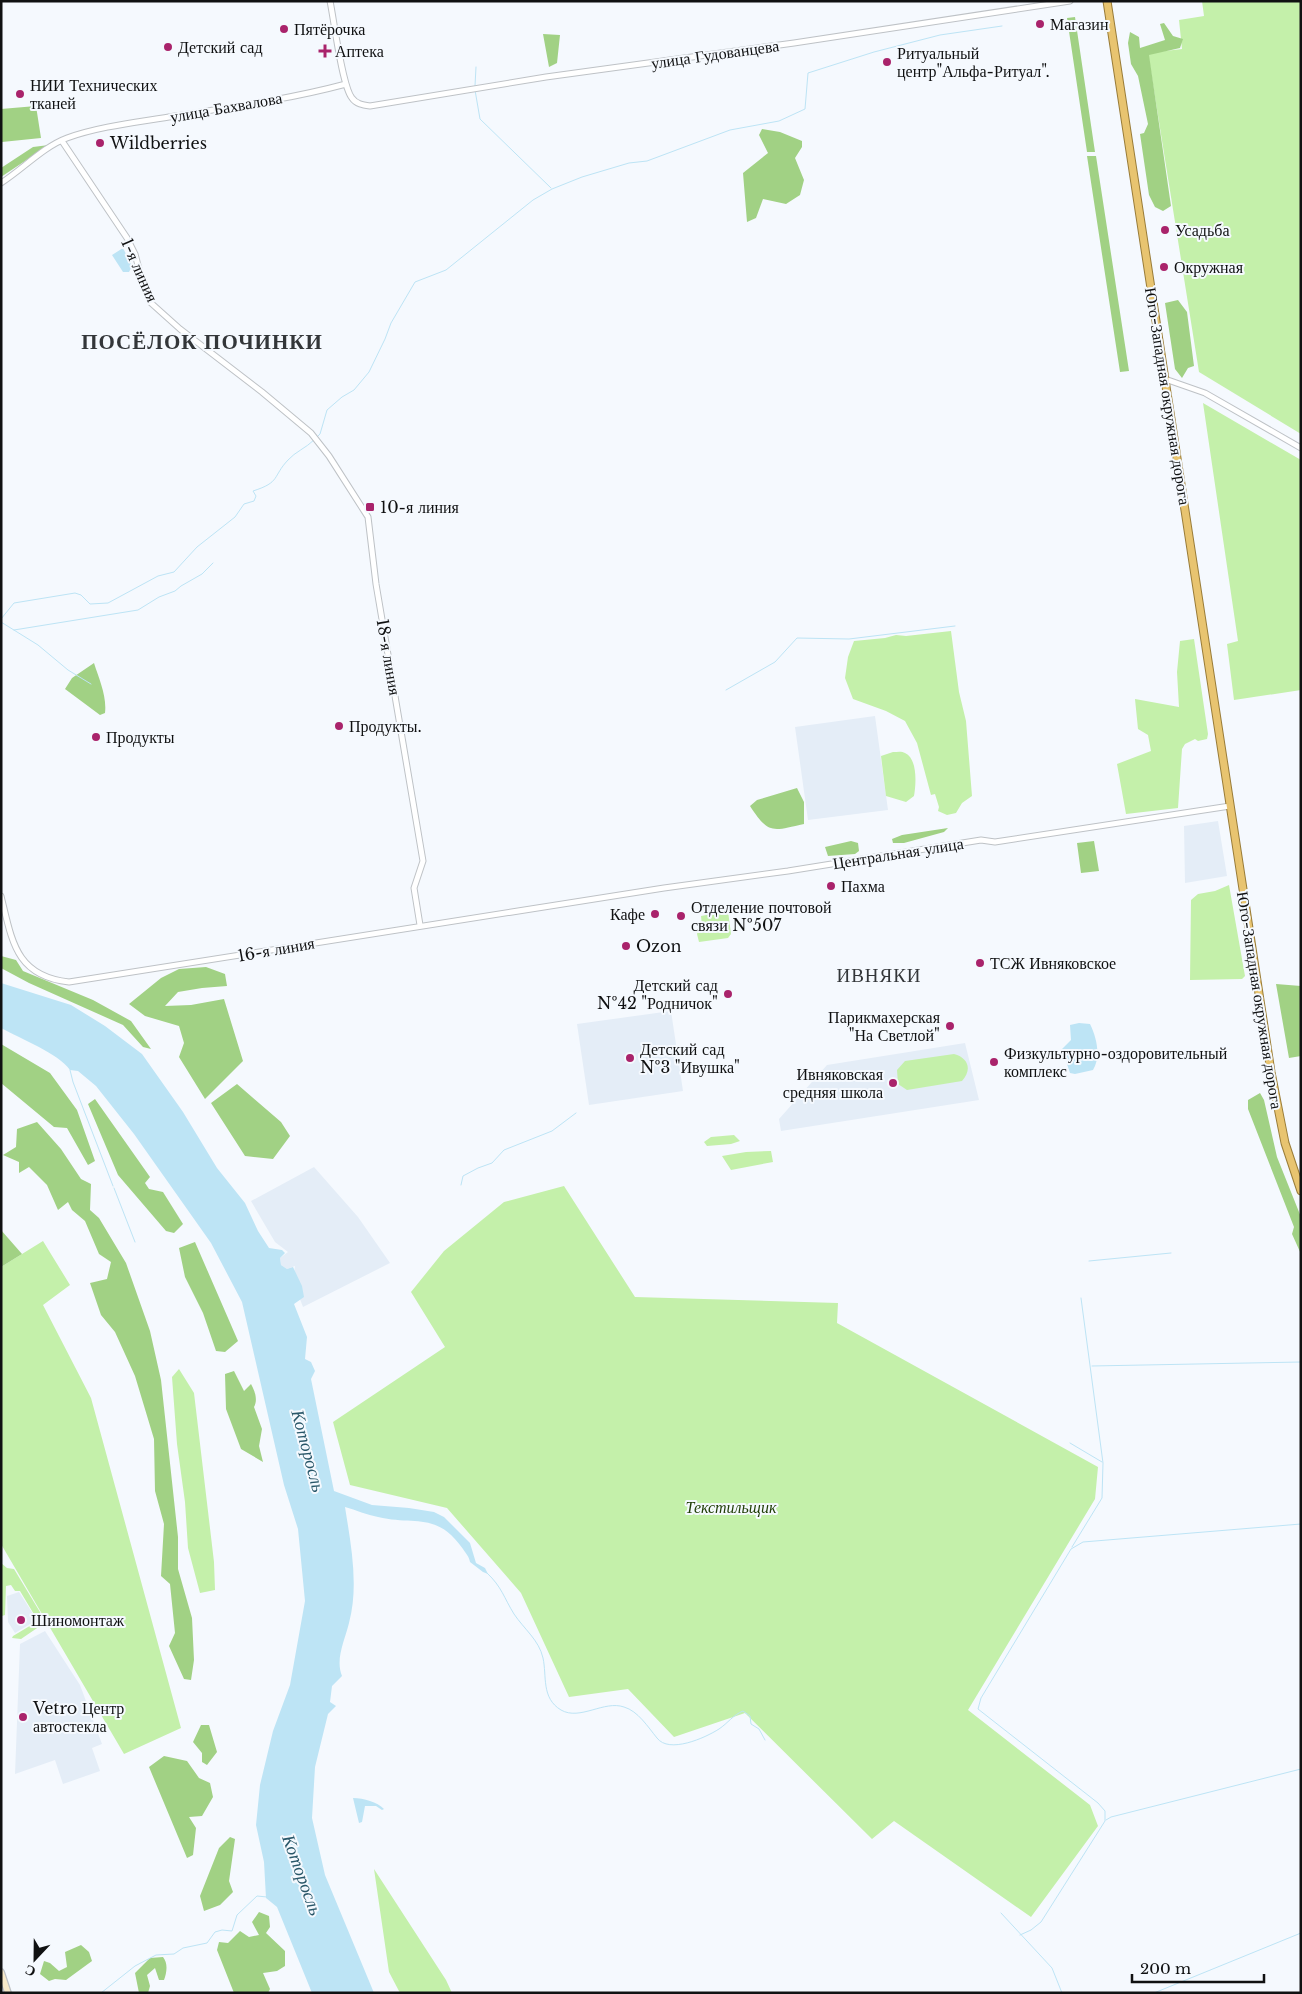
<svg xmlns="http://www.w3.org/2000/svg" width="1302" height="1994" viewBox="0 0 1302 1994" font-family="'Libre Baskerville',serif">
<rect width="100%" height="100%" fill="#f5f9fe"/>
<path fill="#e4edf7" d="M 875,716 L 888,810 L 808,820 L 795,727 Z
M 1218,821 L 1227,876 L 1185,883 L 1184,826 Z
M 671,1011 L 683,1091 L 589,1105 L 577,1024 Z
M 965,1043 L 979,1100 L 781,1131 L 779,1119 L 827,1065 Z
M 314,1167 L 358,1217 L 390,1263 L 303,1307 L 293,1281 L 295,1266 L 287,1269 L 281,1265 L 280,1258 L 288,1252 L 275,1242 L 251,1201 Z
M 19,1592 L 37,1620 L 15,1633 L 8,1622 L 7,1596 Z
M 45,1631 L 80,1685 L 102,1744 L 92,1748 L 100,1771 L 63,1784 L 55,1760 L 15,1774 L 20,1644 Z"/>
<path fill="#c4f0aa" d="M 1202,1 L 1301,1 L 1301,434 L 1199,372 L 1148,53 L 1182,49 L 1179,20 L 1204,16 Z
M 1203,403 L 1301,460 L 1301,690 L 1234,700 L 1227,644 L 1238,641 Z
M 951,631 L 959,692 L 966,721 L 972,796 L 962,803 L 956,813 L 947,815 L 938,811 L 939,807 L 935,794 L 931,795 L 917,743 L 905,721 L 886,711 L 853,699 L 845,678 L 848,657 L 854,641 L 885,638 L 896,635 L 906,636 Z
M 1194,639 L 1208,734 L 1207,739 L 1198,741 L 1195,739 L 1185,744 L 1182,749 L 1178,808 L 1126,814 L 1117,764 L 1151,751 L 1148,735 L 1138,729 L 1135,699 L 1179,707 L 1177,672 L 1180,641 Z
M 893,752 C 897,752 902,751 905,753 C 918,759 916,785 914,796 L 906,802 L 886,796 L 881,756 Z
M 1229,885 L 1245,976 L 1242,979 L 1190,980 L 1191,900 L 1198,894 L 1215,891 Z
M 728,911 L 731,934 L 728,938 L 699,942 L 697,934 L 699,927 L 702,926 L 701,916 Z
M 954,1054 C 969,1058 972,1070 962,1081 L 907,1090 L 898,1084 L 897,1070 L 905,1061 Z
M 734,1135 L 740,1141 L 731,1144 L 707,1146 L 704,1142 L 711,1137 Z
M 771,1151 L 773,1162 L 731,1170 L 722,1156 L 746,1152 Z
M 564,1186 L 635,1297 L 838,1303 L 837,1323 L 1098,1467 L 1095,1499 L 968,1710 L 1090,1805 L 1098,1826 L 1031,1917 L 894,1821 L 872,1839 L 745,1713 L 674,1737 L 628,1689 L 569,1697 L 521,1593 L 447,1508 L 350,1485 L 333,1422 L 445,1347 L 411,1292 L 444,1251 L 504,1202 Z
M 43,1241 L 70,1285 L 43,1305 L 91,1398 L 181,1728 L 124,1754 L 1,1544 L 1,1267 Z
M 179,1369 L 194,1393 L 214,1562 L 215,1590 L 200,1593 L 188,1548 L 185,1502 L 177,1444 L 172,1377 Z
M 1,1563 L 7,1568 L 14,1569 L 46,1622 L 21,1639 L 12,1638 L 13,1636 L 38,1621 L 20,1591 L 15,1591 L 11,1585 L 6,1586 L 5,1615 L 2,1616 Z
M 374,1869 L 446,1980 L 452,1993 L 400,1993 L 389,1972 Z"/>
<path fill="#a1d184" d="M 1075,17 L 1095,152 L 1087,152 L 1067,18 Z
M 1164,23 L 1173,36 L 1183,39 L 1180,48 L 1149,55 L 1171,206 L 1163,211 L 1155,207 L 1149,195 L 1140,134 L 1144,133 L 1148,124 L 1138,76 L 1131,64 L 1128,43 L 1130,32 L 1139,37 L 1140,48 L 1165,40 L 1160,24 Z
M 543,34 L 560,35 L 557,63 L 549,67 Z
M 36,106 L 41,138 L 2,142 L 1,109 Z
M 762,129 L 780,132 L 802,141 L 802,147 L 795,158 L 804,180 L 800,195 L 786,204 L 763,199 L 756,218 L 747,222 L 743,173 L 768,153 L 759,135 Z
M 49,145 L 1,177 L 1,168 L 33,147 Z
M 1087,156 L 1096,156 L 1129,371 L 1120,372 Z
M 1178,300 L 1187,312 L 1194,366 L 1188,368 L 1182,378 L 1175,369 L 1165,303 Z
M 94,663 C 99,679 107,696 105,713 L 100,715 L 65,689 L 72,678 Z
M 797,788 L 804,802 L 804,824 C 772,831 769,835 750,806 L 757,800 Z
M 948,828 L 944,832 L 904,843 L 893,843 L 892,839 L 902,835 Z
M 851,841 L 858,843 L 859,851 L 855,854 L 828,856 L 825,847 Z
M 1094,841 L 1099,871 L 1081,873 L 1077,843 Z
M 1,956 L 16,960 L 23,971 L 93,1000 L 131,1021 L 151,1049 L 143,1047 L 123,1025 L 29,983 L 1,968 Z
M 206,967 L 225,974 L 227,986 L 202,988 L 178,992 L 165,1006 L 191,1005 L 224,999 L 243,1061 L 205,1099 L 179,1057 L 184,1043 L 179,1026 L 145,1016 L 129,1004 L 161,978 L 179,969 Z
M 1276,984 L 1301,986 L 1301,1056 L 1289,1058 Z
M 1,1044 L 50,1073 L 77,1110 L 95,1161 L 88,1165 L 67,1128 L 54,1127 L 1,1083 Z
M 237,1084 L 281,1122 L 290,1136 L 273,1159 L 245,1156 L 211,1103 Z
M 1260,1093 L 1264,1100 L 1277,1157 L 1301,1217 L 1301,1254 L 1292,1234 L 1294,1227 L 1248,1109 L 1248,1100 Z
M 95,1099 L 150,1177 L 145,1183 L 149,1189 L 163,1192 L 183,1224 L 174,1233 L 166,1231 L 118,1175 L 88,1104 Z
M 37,1122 L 61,1149 L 81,1179 L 91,1184 L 90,1210 L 99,1218 L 126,1263 L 150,1331 L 161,1380 L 178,1537 L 178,1569 L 192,1618 L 194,1660 L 191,1680 L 184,1679 L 169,1646 L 175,1633 L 170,1584 L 161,1576 L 164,1524 L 155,1491 L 154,1439 L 135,1376 L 115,1332 L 101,1315 L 90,1283 L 107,1279 L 111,1262 L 99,1254 L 85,1221 L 72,1210 L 68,1202 L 58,1210 L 47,1185 L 29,1167 L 19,1173 L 19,1162 L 3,1155 L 16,1147 L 17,1129 Z
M 1,1230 L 22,1254 L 1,1267 Z
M 195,1242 L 238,1341 L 225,1352 L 216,1351 L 203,1313 L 185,1277 L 179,1248 Z
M 234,1371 L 244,1391 L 251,1384 C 255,1391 258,1400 254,1407 L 262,1429 L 259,1446 L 263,1462 L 241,1449 L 226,1409 L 225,1374 Z
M 201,1725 L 209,1725 L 217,1752 L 207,1765 L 202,1762 L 202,1753 L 193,1742 Z
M 164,1756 L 187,1761 L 199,1778 L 210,1783 L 213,1797 L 202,1816 L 189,1817 L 196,1828 L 193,1855 L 187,1858 L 149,1767 Z
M 230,1837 L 235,1839 L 229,1881 L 233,1892 L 220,1905 L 204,1911 L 200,1896 L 219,1848 Z
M 259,1912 L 269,1916 L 270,1927 L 266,1933 L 285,1951 L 285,1966 L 277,1971 L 263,1973 L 270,1989 L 268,1993 L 234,1993 L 217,1950 L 219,1942 L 228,1943 L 240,1931 L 249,1937 L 259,1935 L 252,1922 Z
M 81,1945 L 89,1952 L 92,1961 L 66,1980 L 55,1979 L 49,1981 L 40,1974 L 44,1961 L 50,1963 L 59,1971 L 67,1967 L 65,1952 Z
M 163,1957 C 168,1963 167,1972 164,1980 L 159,1980 L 155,1968 L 147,1975 L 150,1986 L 148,1993 L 139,1993 L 135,1973 L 150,1958 Z"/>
<path fill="#bde4f5" d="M 123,248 L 132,266 L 129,272 L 123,272 L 112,255 Z
M 1,983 L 71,1005 L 105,1026 L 142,1054 L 183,1112 L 217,1168 L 245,1203 L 258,1231 L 269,1248 L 282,1250 L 285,1253 L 280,1258 L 281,1265 L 287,1269 L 293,1267 L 302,1286 L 304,1297 L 294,1304 L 307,1337 L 305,1359 L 311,1362 L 315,1371 L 311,1379 L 334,1491 L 372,1505 L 409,1508 L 434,1512 L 444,1517 L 470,1543 L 476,1563 L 485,1568 L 488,1574 L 483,1572 L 470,1562 C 469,1556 466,1554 463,1549 C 436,1511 416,1526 378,1517 C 367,1515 356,1510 345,1507 C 351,1545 359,1586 349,1623 C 345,1640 335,1659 342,1676 L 332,1686 L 330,1702 L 336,1706 L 328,1714 L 315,1767 L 312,1818 L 325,1875 L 374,1993 L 312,1993 L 277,1907 L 266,1898 L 264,1862 L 256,1825 L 260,1785 L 273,1731 L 290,1685 L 305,1601 L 298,1529 L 284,1485 L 242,1302 L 211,1243 L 134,1134 L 96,1086 L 78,1071 L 70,1070 C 58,1053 21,1039 1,1028 Z
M 1079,1023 L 1090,1024 C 1097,1038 1101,1057 1093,1070 L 1075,1074 L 1070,1073 L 1062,1049 L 1071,1040 L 1070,1025 Z
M 353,1798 C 364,1798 377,1802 384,1809 L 382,1810 L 376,1806 L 365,1806 L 362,1822 L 359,1823 Z"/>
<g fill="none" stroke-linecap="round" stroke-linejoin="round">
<path stroke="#bde4f5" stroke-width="1" d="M 475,86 L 476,67
M 475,90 L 480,119 L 551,188
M 317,437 L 320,434 L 327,410 L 342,397 L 354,390 L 369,372 L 385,339 L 391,323 L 415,282 L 446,270 L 533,200 L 552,189 L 582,177 L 629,163 L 647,161 L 730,130 L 779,121 L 805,109 L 808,73 L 874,52 L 940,35 L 1002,26
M 1,619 L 14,603 L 75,593 L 81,595 L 90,604 L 108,603 L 158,576 L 174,572 L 197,547 L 235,517 L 244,504 L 254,501 L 256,496 L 253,491 C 281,482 272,477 288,460 C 295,452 306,448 314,440
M 1,622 L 38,645 L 68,670 L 91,684
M 14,630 L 138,610 L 159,597 L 175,591 L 181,586 L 202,574 L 213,563
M 726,690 L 775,662 L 797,638 L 849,639 L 955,626
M 70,1070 L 73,1082 L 113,1186
M 461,1185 L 463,1176 L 478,1168 L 492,1163 L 504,1150 L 552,1131 L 576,1113
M 114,1188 L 135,1242
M 1089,1261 L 1171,1253
M 1092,1366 L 1301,1362
M 1070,1443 L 1102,1462
M 1072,1547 L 1102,1498 L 1103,1463 L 1081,1298
M 487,1573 C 502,1587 504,1598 514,1614 C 524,1629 539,1640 543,1658 C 547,1676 541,1698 561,1710 C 580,1721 604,1700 624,1707 C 638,1711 648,1727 657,1738 C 669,1754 705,1738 719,1729 C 728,1723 733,1715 743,1711 L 750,1716 L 751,1724 L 759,1729 L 765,1740
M 1106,1820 L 1111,1817 L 1301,1769
M 1001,1913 L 1052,1968 L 1062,1993
M 1020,1935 L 1031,1930 L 1041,1922 L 1105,1821 L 1105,1811 L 1098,1803 L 978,1709 L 981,1698 L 1071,1549 L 1083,1542 L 1301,1524
M 101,1993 L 135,1966 L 156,1955 L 174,1954 L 183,1948 L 207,1943 L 215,1932 L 222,1930 L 232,1931 L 237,1915 L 257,1896 L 267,1897
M 1154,1993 L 1301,1933"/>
<g stroke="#bec2c6" stroke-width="7">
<path id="tertiary" d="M 330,1 C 334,20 342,86 352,98 C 356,104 363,105 370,106 L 546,77 L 794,43 L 1070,1
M 62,141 L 127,238 L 135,254 L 143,284 L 151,303 L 180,329 L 262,392 L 311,433 L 329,456 L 368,517 L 376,584 L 423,861 L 414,888 L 420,925
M 1,183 C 23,169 43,147 67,138 C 100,126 140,122 175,116 C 232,107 290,99 346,84
M 1165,379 L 1205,393 L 1301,448
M 1,896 C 12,940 15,976 69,982 L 664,888 L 788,871 L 981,840 L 995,842 L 1230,806"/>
</g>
<g stroke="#bec2c6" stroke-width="8">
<path id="secondary" d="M 1,1972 L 8,1993"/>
</g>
<g stroke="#997c38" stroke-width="9">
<path id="trunk" d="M 1107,1 L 1271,1072 L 1285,1143 L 1301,1191"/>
</g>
<use href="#tertiary" stroke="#fff" stroke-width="5"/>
<use href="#secondary" stroke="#f7e9c9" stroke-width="5.5"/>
<use href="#trunk" stroke="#e8c470" stroke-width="7"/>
</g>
<g fill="#a9236b" stroke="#f5f9fe" stroke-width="2">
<circle cx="1040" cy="24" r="5"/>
<circle cx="284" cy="29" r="5"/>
<circle cx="168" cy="47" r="5"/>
<path d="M322.5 43.5h5v5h5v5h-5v5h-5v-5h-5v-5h5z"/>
<circle cx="887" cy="62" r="5"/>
<circle cx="20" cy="94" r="5"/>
<circle cx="100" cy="143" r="5"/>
<circle cx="1165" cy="230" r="5"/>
<circle cx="1164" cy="267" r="5"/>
<rect x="365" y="502" width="10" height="10" rx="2.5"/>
<circle cx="339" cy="726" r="5"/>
<circle cx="96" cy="737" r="5"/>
<circle cx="831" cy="886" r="5"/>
<circle cx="655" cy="914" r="5"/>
<circle cx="681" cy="916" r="5"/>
<circle cx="626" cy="946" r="5"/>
<circle cx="980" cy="963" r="5"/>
<circle cx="728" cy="994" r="5"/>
<circle cx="950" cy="1026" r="5"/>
<circle cx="630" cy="1058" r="5"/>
<circle cx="994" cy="1062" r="5"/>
<circle cx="893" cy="1083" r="5"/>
<circle cx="21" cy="1620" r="5"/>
<circle cx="23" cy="1717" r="5"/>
</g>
<g text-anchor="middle" stroke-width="4" stroke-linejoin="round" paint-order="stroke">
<g font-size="16" fill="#101112" stroke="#f5f9fe" text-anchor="start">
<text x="1050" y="30">Магазин</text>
<text x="294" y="35">Пятёрочка</text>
<text x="178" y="53">Детский сад</text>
<text x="335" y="57">Аптека</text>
<text x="897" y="59">Ритуальный<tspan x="897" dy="18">центр"Альфа-Ритуал".</tspan></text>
<text x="30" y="91">НИИ Технических<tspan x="30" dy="18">тканей</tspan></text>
<text x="110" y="149">Wildberries</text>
<text x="1175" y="236">Усадьба</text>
<text x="1174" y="273">Окружная</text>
<text x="380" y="513">10-я линия</text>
<text x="349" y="732">Продукты.</text>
<text x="106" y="743">Продукты</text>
<text x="841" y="892">Пахма</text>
<text x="691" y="913">Отделение почтовой<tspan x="691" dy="18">связи №507</tspan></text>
<text x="645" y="920" text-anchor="end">Кафе</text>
<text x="636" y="952">Ozon</text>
<text x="990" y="969">ТСЖ Ивняковское</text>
<text x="718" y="991" text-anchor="end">Детский сад<tspan x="718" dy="18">№42 "Родничок"</tspan></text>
<text x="940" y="1023" text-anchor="end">Парикмахерская<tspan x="940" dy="18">"На Светлой"</tspan></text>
<text x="640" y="1055">Детский сад<tspan x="640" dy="18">№3 "Ивушка"</tspan></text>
<text x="1004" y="1059">Физкультурно-оздоровительный<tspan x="1004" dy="18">комплекс</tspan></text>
<text x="883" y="1080" text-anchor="end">Ивняковская<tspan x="883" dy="18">средняя школа</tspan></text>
<text x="31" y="1626">Шиномонтаж</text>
<text x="33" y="1714">Vetro Центр<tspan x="33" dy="18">автостекла</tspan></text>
</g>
<g font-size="16" fill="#101112" stroke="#f5f9fe">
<text transform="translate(715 54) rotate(-8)" y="6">улица Гудованцева</text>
<text transform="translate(226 107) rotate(-10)" y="6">улица Бахвалова</text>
<text transform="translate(140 270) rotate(66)" y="6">1-я линия</text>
<text transform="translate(1168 396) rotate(81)" y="6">Юго-Западная окружная дорога</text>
<text transform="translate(389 657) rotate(80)" y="6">18-я линия</text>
<text transform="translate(898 853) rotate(-9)" y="6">Центральная улица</text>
<text transform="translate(276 949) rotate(-10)" y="6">16-я линия</text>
<text transform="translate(1260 1000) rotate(81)" y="6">Юго-Западная окружная дорога</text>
</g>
<g font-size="16" font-style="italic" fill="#1f3d05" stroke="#f5f9fe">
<text x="731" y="1513">Текстильщик</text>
</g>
<g font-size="18" font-style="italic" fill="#295769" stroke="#f5f9fe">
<text transform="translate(308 1451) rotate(75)" y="6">Которосль</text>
<text transform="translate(302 1875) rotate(70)" y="6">Которосль</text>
</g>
<g font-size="19" letter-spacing="1" fill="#333639" stroke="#f5f9fe">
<text x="879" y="982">ИВНЯКИ</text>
</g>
<g font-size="21" font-weight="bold" letter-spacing="1" fill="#333639" stroke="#f5f9fe">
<text x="202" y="349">ПОСЁЛОК ПОЧИНКИ</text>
</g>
</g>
<rect width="1302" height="1994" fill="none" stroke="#101112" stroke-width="5"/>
<g transform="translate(35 1959) rotate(202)" stroke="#f5f9fe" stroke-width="4" paint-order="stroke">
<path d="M0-4L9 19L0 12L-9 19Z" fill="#101112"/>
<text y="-8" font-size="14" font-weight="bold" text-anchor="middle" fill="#101112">С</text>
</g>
<path d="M1132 1974v8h132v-8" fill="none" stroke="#101112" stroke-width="2.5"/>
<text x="1140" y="1974" font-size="15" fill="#101112" stroke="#f5f9fe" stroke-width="4" paint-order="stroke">200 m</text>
</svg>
